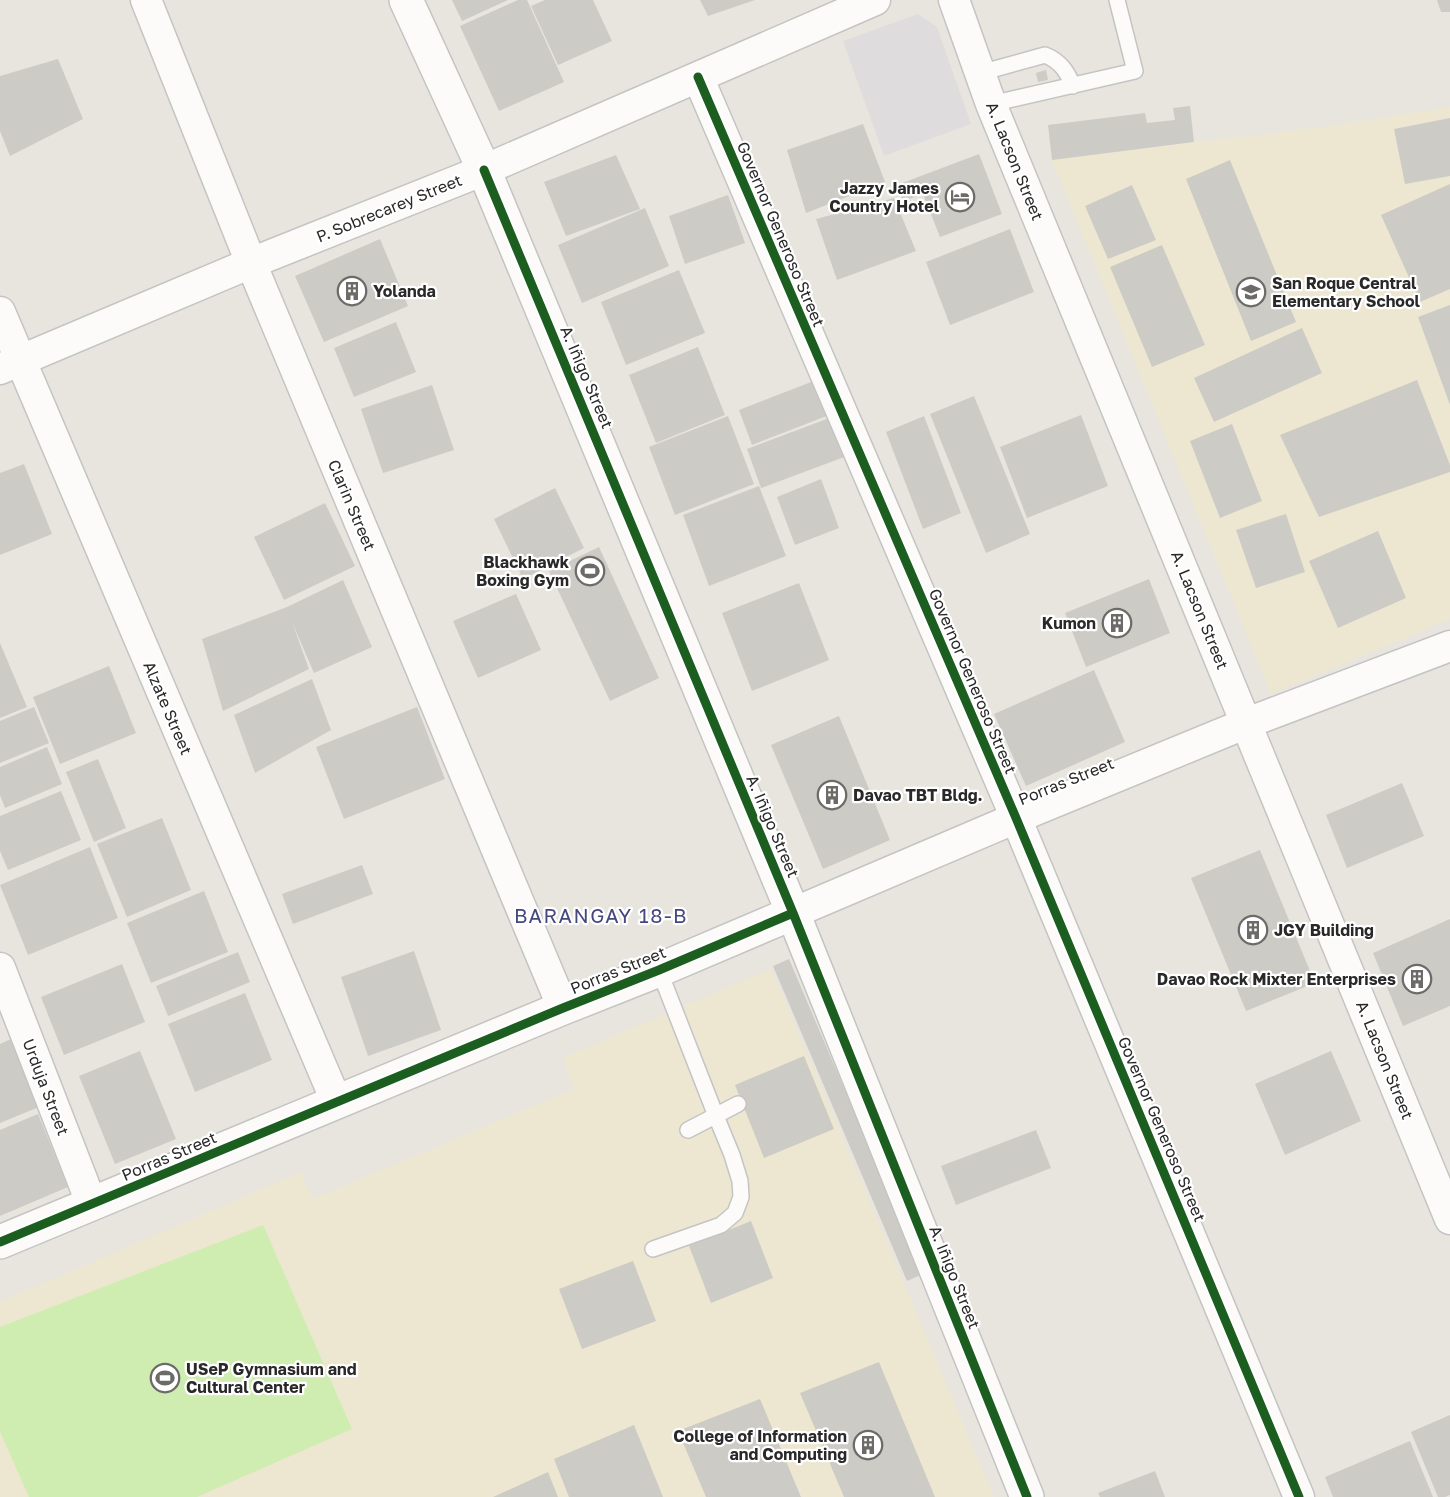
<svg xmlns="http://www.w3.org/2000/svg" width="1450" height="1497" viewBox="0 0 1450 1497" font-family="'Golos Text',sans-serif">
<rect width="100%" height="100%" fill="#e8e5de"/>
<path fill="#dfdcde" d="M 918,14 L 937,27 L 971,124 L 884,156 L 843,41 Z"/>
<path fill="#ede7d1" d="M 1450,107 L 1450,619 L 1271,694 L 1052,160 L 1194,142 L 1331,126 Z
M 771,969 L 994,1497 L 0,1497 L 0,1302 L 301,1172 L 313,1199 L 574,1089 L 563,1058 Z"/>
<path fill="#cfedb0" d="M 263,1225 L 352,1429 L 197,1497 L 29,1497 L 0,1432 L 0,1327 Z"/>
<path fill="#cdcbc5" d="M 452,0 L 508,0 L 462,21 Z
M 518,0 L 527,0 L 564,82 L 499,111 L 460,26 Z
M 545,0 L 593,0 L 612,41 L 558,65 L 531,6 Z
M 700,0 L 755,0 L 708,16 Z
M 1437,0 L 1450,0 L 1450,12 L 1441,12 Z
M 58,59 L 83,119 L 10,156 L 0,131 L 0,76 Z
M 1046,70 L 1048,80 L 1038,82 L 1036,73 Z
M 1190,106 L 1194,142 L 1052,160 L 1048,125 L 1145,113 L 1147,123 L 1175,120 L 1173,108 Z
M 1450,118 L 1450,176 L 1405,184 L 1394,129 Z
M 863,124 L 885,182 L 806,213 L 787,150 Z
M 979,154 L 1002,214 L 940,237 L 923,194 L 903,201 L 897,185 Z
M 616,155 L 640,209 L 566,236 L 544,182 Z
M 1230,160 L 1296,322 L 1251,341 L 1186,179 Z
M 1450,184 L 1450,289 L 1420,302 L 1381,215 Z
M 1132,185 L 1156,240 L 1108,259 L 1085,206 Z
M 728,195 L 745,243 L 685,264 L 669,216 Z
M 894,198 L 916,251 L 837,280 L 816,219 Z
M 645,208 L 669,266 L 582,303 L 558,245 Z
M 1010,229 L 1034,292 L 950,325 L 926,262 Z
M 380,239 L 408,306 L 324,342 L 295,276 Z
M 1162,245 L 1205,345 L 1152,367 L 1110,267 Z
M 679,270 L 705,333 L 626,365 L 601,302 Z
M 1450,305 L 1450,405 L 1418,317 Z
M 396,322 L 416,372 L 354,397 L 334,348 Z
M 1302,328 L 1322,373 L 1214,422 L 1194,378 Z
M 698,347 L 725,415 L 656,443 L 629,375 Z
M 824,377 L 837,412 L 752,445 L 739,410 Z
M 1417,380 L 1450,465 L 1450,472 L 1319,517 L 1280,435 Z
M 432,385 L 454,450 L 383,473 L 361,409 Z
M 974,396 L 1030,534 L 986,553 L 930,414 Z
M 840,414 L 855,453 L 761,488 L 747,449 Z
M 1081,415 L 1108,486 L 1027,518 L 1000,447 Z
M 728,416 L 754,484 L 675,515 L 649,447 Z
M 924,416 L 961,513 L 923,529 L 886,432 Z
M 1232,424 L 1262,501 L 1220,518 L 1190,441 Z
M 24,464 L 52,534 L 0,555 L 0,473 Z
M 821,479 L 839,528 L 795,545 L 777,497 Z
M 759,486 L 786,556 L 709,586 L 683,515 Z
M 555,488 L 584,548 L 523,579 L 494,519 Z
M 325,503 L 355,566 L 284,600 L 254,537 Z
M 1286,514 L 1305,572 L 1256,588 L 1236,530 Z
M 1378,531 L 1406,598 L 1338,628 L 1309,561 Z
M 599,547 L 659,678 L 610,701 L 549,571 Z
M 1149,579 L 1170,633 L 1086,667 L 1065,613 Z
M 343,580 L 372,647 L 314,673 L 292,622 L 309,669 L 223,711 L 202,639 L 287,607 Z
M 799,583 L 829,660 L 752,691 L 722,613 Z
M 516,594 L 541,650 L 478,678 L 453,621 Z
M 0,643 L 27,707 L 0,718 Z
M 109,666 L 136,733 L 60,764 L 33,697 Z
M 1094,670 L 1125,742 L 1026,786 L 994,714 Z
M 312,679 L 331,730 L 255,773 L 234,715 Z
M 34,707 L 49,743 L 0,763 L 0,721 Z
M 417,707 L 445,779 L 344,819 L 316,747 Z
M 839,716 L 890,840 L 823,869 L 771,745 Z
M 47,747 L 62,784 L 5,808 L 0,795 L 0,767 Z
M 98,759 L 126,828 L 94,842 L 66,772 Z
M 1402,783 L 1424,836 L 1347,868 L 1326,815 Z
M 61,791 L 81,840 L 8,870 L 0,851 L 0,816 Z
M 162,818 L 191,890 L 127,917 L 97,844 Z
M 90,847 L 118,918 L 28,955 L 0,885 Z
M 1260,850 L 1315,983 L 1246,1011 L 1191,878 Z
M 362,865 L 373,894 L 293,924 L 282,894 Z
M 204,891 L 228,952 L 151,983 L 127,923 Z
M 1450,919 L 1450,1006 L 1403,1026 L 1373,953 Z
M 414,951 L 441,1030 L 368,1056 L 341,977 Z
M 238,952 L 250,982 L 168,1016 L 156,986 Z
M 789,959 L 923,1274 L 907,1281 L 773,966 Z
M 122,964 L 145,1022 L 64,1055 L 41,997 Z
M 245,993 L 272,1060 L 195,1092 L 168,1024 Z
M 11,1039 L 39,1107 L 0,1123 L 0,1044 Z
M 140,1051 L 176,1139 L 115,1164 L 79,1076 Z
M 1331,1051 L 1361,1121 L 1285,1155 L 1255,1084 Z
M 804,1056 L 834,1129 L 764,1158 L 735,1085 Z
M 38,1114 L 68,1187 L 0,1216 L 0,1130 Z
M 1036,1130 L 1051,1168 L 956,1205 L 941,1166 Z
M 751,1221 L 773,1278 L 711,1303 L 689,1246 Z
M 633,1261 L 656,1321 L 582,1349 L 559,1289 Z
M 879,1362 L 935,1497 L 844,1497 L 800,1393 Z
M 760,1399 L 801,1497 L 706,1497 L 678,1431 Z
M 1450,1415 L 1450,1495 L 1445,1497 L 1438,1497 L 1411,1432 Z
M 634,1425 L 663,1497 L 569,1497 L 554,1459 Z
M 1410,1441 L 1433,1497 L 1333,1497 L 1325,1477 Z
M 1155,1471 L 1165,1497 L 1100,1497 L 1098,1493 Z
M 548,1472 L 558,1497 L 493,1497 Z"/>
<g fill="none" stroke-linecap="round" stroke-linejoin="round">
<g stroke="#c5c4c4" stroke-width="18">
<path id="service" d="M 980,73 L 1045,55 C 1060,61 1067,71 1073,86
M 991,104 L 1135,71 L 1117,0
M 688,1130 L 738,1104
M 653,1249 L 721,1225 L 735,1213 L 741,1197 L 740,1181 L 732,1155 L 716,1116 L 659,970"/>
</g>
<g stroke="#c5c4c4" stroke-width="33">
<path id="minor" d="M 146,0 L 251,263 L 563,1008
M 954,0 L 991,104 L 1450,1219
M 698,77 L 1016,818 L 1299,1497
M 0,312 L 337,1103
M 0,369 L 251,263 L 484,170 L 875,0
M 793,913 L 1016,818 L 1247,723 L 1450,646
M 0,968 L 92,1205"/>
</g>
<g stroke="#c5c4c4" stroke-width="36">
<path id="tertiary" d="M 406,0 L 484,170 L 793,913 L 1027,1497
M 0,1242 L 563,1008 L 659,970 L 793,913"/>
</g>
<use href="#service" stroke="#fcfbfa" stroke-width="15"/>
<use href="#minor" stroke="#fcfbfa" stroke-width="30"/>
<use href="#tertiary" stroke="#fcfbfa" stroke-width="33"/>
<g stroke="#fff" stroke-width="13">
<path id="cycleway" d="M 698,77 L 1016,818 L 1299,1497
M 484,170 L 793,913 L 1027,1497
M 0,1242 L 563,1008 L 659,970 L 793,913"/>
</g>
<use href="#cycleway" stroke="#1b5e20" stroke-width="9"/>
</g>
<defs>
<g id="hotel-ring" transform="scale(1.5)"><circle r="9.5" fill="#fff" stroke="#6c6b68" stroke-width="1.5"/><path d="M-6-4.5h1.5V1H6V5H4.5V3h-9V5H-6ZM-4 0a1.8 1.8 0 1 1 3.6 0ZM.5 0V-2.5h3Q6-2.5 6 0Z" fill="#6c6b68"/></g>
<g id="building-ring" transform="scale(1.5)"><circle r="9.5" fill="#fff" stroke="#6c6b68" stroke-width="1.5"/><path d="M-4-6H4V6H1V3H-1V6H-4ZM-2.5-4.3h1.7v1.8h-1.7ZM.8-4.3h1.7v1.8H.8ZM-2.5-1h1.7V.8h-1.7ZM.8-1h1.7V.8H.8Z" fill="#6c6b68"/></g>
<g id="school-ring" transform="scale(1.5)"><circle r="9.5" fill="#fff" stroke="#6c6b68" stroke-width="1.5"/><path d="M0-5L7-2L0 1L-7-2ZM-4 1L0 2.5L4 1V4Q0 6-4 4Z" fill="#6c6b68"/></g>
<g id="stadium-ring" transform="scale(1.5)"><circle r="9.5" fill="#fff" stroke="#6c6b68" stroke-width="1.5"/><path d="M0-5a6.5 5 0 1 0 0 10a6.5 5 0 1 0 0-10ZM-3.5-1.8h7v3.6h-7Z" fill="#6c6b68"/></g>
</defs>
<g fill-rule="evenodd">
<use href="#hotel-ring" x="960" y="197"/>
<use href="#building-ring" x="352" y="291"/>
<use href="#school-ring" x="1251" y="292"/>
<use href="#stadium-ring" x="590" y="571"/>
<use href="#building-ring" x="1117" y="623"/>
<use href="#building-ring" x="832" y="795"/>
<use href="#building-ring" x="1253" y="930"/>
<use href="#building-ring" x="1417" y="979"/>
<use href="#stadium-ring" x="165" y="1378"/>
<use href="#building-ring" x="868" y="1445"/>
</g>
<g text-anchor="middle" stroke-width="4.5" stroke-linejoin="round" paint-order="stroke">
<g font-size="16" fill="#292929" stroke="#fff">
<text transform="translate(1015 161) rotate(68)" y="6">A. Lacson Street</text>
<text transform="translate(389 208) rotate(-22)" y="6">P. Sobrecarey Street</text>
<text transform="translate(781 234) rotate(67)" y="6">Governor Generoso Street</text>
<text transform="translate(587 377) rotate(67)" y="6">A. Iñigo Street</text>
<text transform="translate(352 505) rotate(67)" y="6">Clarin Street</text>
<text transform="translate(1200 610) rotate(68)" y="6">A. Lacson Street</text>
<text transform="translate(973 681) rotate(67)" y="6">Governor Generoso Street</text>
<text transform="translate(168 708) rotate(67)" y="6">Alzate Street</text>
<text transform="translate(1066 781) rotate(-22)" y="6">Porras Street</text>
<text transform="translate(773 826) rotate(67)" y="6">A. Iñigo Street</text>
<text transform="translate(618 970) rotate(-22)" y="6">Porras Street</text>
<text transform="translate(1385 1060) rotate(68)" y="6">A. Lacson Street</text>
<text transform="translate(46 1087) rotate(69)" y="6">Urduja Street</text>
<text transform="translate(1162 1129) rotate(67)" y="6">Governor Generoso Street</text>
<text transform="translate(169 1156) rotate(-23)" y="6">Porras Street</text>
<text transform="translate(955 1277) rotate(68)" y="6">A. Iñigo Street</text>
</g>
<g font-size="16" font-weight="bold" fill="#292929" stroke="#fff" text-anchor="end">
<text x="939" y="194">Jazzy James<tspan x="939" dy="18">Country Hotel</tspan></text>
<text x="1272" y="289" text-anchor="start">San Roque Central<tspan x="1272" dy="18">Elementary School</tspan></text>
<text x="373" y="297" text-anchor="start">Yolanda</text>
<text x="569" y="568">Blackhawk<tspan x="569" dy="18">Boxing Gym</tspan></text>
<text x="1096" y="629">Kumon</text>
<text x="853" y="801" text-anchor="start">Davao TBT Bldg.</text>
<text x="1274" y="936" text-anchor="start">JGY Building</text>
<text x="1396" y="985">Davao Rock Mixter Enterprises</text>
<text x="186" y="1375" text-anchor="start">USeP Gymnasium and<tspan x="186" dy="18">Cultural Center</tspan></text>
<text x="847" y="1442">College of Information<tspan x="847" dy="18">and Computing</tspan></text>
</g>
<g font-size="20" letter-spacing="1.5" fill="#45487f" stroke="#fff">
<text x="601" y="923">BARANGAY 18-B</text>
</g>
</g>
</svg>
